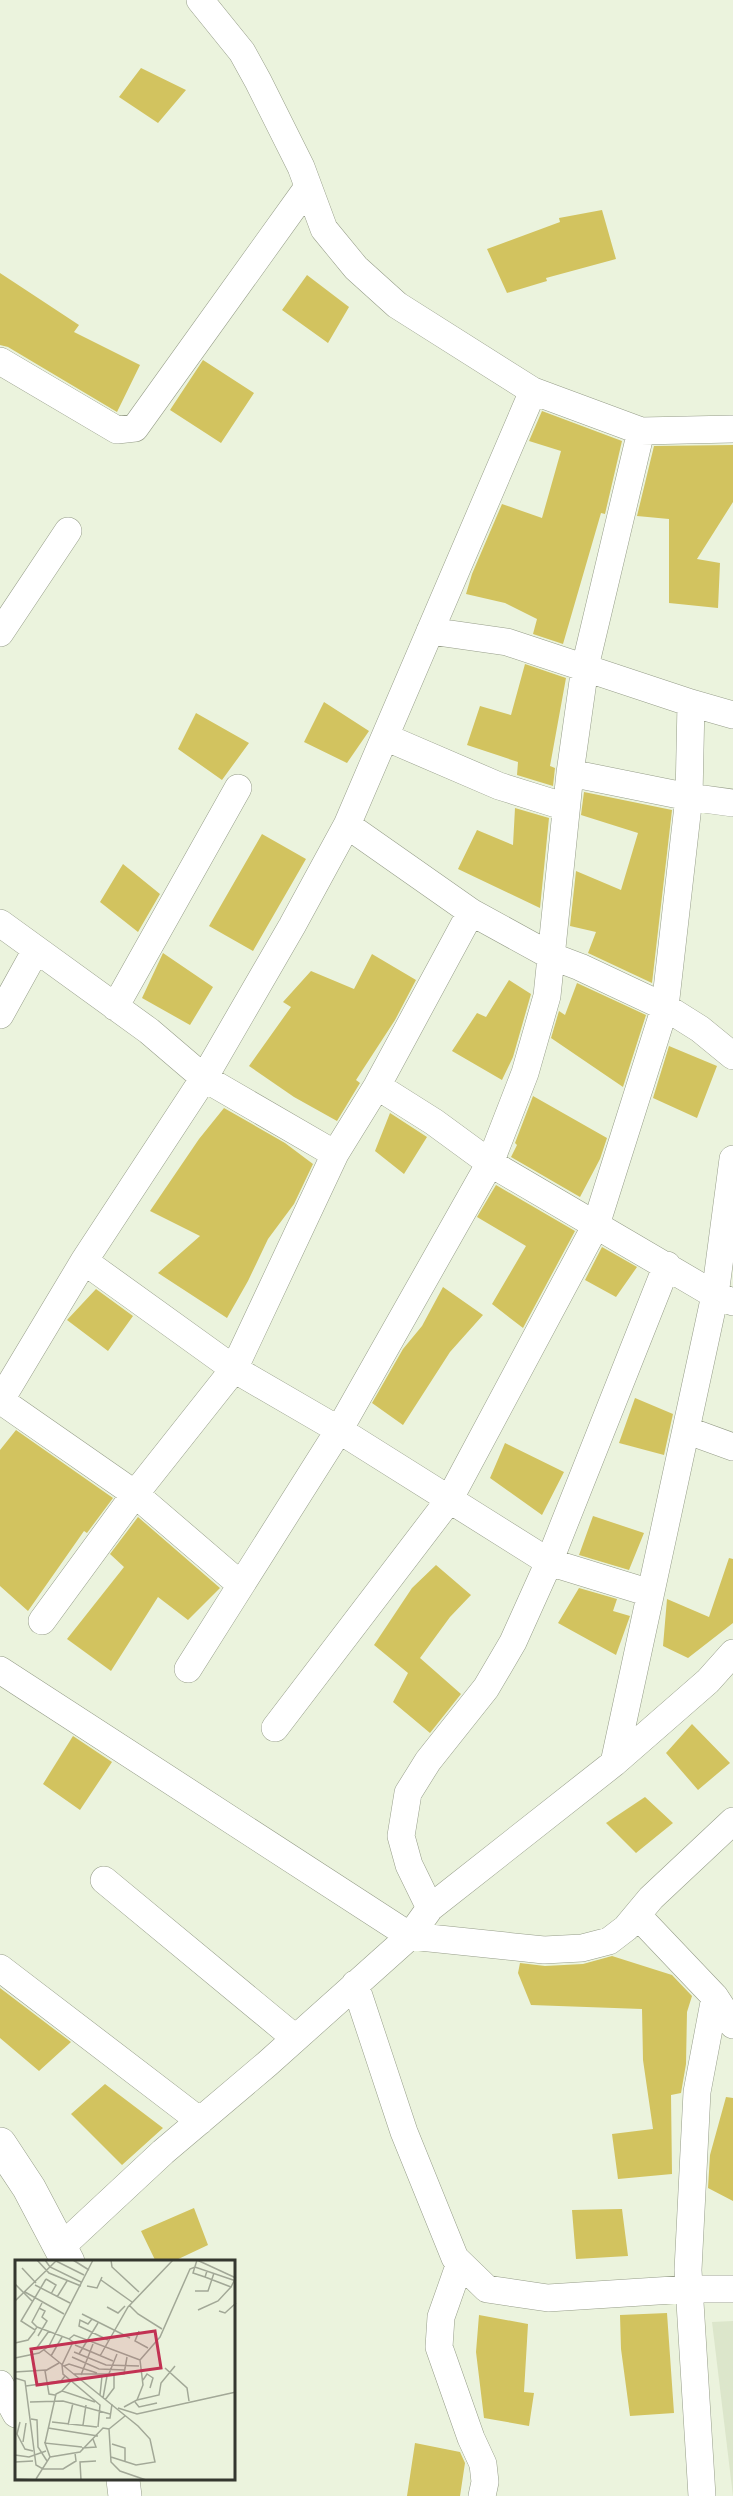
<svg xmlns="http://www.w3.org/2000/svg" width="733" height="2496" viewBox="0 0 733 2496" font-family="Lato,sans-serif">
<rect width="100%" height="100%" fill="#ebf3dd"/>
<path fill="#dce6cb" d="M 733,2321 L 733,2496 L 712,2322 Z"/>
<path fill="#d2c35f" d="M 141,68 L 186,90 L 158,123 L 119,97 Z
M 602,210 L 616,259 L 546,278 L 547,281 L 507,293 L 487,249 L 560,222 L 559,218 Z
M 0,273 L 79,325 L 74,332 L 140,365 L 117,412 L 8,347 L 0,345 Z
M 307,275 L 349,307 L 328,343 L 282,310 Z
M 203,360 L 254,393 L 221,443 L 170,410 Z
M 542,411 L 622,441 L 605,514 L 601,513 L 563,644 L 533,634 L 537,619 L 505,603 L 466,594 L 472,574 L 502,504 L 542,518 L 561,451 L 529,441 Z
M 733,445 L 733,502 L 697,559 L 720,563 L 718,608 L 669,603 L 669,519 L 637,516 L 654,446 Z
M 525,664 L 566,678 L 550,766 L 555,768 L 553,786 L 517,775 L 518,762 L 467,745 L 480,706 L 511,715 Z
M 324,702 L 369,731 L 347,763 L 304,742 Z
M 196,713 L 249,743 L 222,780 L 178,749 Z
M 584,792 L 672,810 L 652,983 L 588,953 L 596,932 L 570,926 L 576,871 L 621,890 L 638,833 L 581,815 Z
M 515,808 L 549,818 L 540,908 L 458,869 L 477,830 L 513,845 Z
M 262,834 L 306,859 L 253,951 L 209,926 Z
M 123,864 L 160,894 L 138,932 L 100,902 Z
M 163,953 L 213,987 L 190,1025 L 142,998 Z
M 372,954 L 416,980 L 395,1020 L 356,1080 L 360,1083 L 337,1121 L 294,1097 L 249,1066 L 291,1007 L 283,1002 L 311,971 L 354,989 Z
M 509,980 L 531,994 L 513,1057 L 502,1080 L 452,1051 L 477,1013 L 486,1017 Z
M 577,983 L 646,1015 L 623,1087 L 551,1038 L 559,1011 L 565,1015 Z
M 669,1046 L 717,1066 L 697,1118 L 653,1098 Z
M 533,1096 L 607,1138 L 600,1159 L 580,1197 L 511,1157 L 517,1145 L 515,1143 Z
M 224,1108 L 285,1143 L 313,1164 L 294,1204 L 268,1239 L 248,1281 L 227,1318 L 158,1273 L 200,1236 L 150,1211 L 199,1139 Z
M 390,1113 L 427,1137 L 404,1174 L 375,1151 Z
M 496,1185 L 575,1231 L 523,1328 L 492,1304 L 526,1246 L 477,1217 Z
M 602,1247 L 637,1267 L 616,1297 L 585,1280 Z
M 443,1287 L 483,1315 L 450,1352 L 403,1425 L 372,1403 L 403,1349 L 422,1326 Z
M 96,1289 L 133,1316 L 108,1351 L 67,1320 Z
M 635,1398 L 673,1414 L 664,1455 L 619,1443 Z
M 16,1430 L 113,1498 L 87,1533 L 84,1531 L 28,1611 L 0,1586 L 0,1450 Z
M 505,1443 L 564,1472 L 542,1515 L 490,1478 Z
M 593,1516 L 644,1533 L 629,1570 L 579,1555 Z
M 138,1517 L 220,1588 L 188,1620 L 158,1597 L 111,1671 L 67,1639 L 124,1567 L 110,1554 Z
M 729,1558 L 733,1559 L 733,1623 L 688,1658 L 663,1646 L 667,1599 L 709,1617 Z
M 436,1565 L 471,1595 L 450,1617 L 420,1658 L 461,1694 L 430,1733 L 393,1702 L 408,1673 L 374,1645 L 412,1588 Z
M 579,1588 L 617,1599 L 613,1611 L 630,1616 L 616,1655 L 558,1623 Z
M 692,1724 L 730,1763 L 698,1790 L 666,1753 Z
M 73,1736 L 112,1762 L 80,1810 L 43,1784 Z
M 645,1797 L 673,1823 L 636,1853 L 606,1823 Z
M 612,1956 L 672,1975 L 692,1996 L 687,2012 L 686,2064 L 681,2093 L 671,2095 L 672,2174 L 618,2179 L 612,2134 L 653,2129 L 643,2060 L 642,2009 L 531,2005 L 518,1973 L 520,1963 L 545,1966 L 583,1964 Z
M 0,1988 L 71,2042 L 39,2071 L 0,2038 Z
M 105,2084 L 163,2128 L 122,2165 L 71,2114 Z
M 726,2097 L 733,2098 L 733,2201 L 708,2188 L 710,2155 Z
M 194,2208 L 208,2245 L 172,2262 L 156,2262 L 141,2231 Z
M 622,2209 L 628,2256 L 576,2259 L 572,2210 Z
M 667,2313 L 674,2413 L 630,2416 L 621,2349 L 620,2315 Z
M 479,2315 L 528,2324 L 524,2392 L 534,2393 L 529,2426 L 484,2418 L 476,2352 Z
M 415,2443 L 460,2452 L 465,2463 L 460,2496 L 407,2496 Z"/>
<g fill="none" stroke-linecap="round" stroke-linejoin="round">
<g stroke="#969d89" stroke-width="28">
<path id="street" d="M 200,0 L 242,52 L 258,81 L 301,167 L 324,229 L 356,268 L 397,305 L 533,391 L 641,431 L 733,429
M 0,361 L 117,430 L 135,428 L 308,187
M 430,631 L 507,642 L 691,703 L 733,715
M 0,633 L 68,531
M 385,737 L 499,786 L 566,807
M 570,773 L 689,797 L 733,803
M 347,825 L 471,912 L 551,956 L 580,967 L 665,1007 L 700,1029 L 733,1056
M 0,923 L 149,1031 L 204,1078 L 335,1154
M 115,1007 L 238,788
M 0,1015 L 36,950
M 377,1086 L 434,1122 L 490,1163 L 715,1295 L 733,1302
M 84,1261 L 234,1369 L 339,1430 L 549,1562 L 650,1593
M 0,1400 L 135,1494 L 241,1585
M 0,1401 L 84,1261 L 204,1078 L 292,926 L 347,825 L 533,391
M 686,1430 L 733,1447
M 42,1621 L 135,1494 L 234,1369 L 335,1154 L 377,1086 L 471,912
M 188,1669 L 339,1430 L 490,1163 L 525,1073 L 547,996 L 570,773 L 585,667 L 641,431
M 0,1670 L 410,1936 L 544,1950 L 582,1948 L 609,1941 L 626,1928 L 651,1898 L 733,1821
M 275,1728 L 449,1500 L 596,1225 L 665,1007 L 689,797 L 691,703
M 614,1763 L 715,1295 L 733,1159
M 104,1880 L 295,2038
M 430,1908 L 409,1865 L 401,1836 L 408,1793 L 428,1761 L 486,1688 L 513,1642 L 549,1562 L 667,1265
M 637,1915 L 715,1997 L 697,2092 L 688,2270 L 702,2496
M 0,1968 L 200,2121
M 355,1984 L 404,2132 L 455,2258 L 487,2289 L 548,2298 L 689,2289 L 733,2289
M 715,1997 L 733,2025
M 61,2247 L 163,2152 L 267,2064 L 410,1936 L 430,1908 L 614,1763 L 708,1681 L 733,1653
M 460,2263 L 441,2317 L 439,2347 L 471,2438 L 483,2464 L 485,2482 L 482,2496
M 0,2384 L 16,2414"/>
</g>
<g stroke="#969d89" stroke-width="34">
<path id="secondary" d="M 0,2144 L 29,2188 L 68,2262
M 123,2480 L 125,2496"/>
</g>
<use href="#street" stroke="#fff" stroke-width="27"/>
<use href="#secondary" stroke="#fff" stroke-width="33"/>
</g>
<g transform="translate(15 2260)">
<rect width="220" height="220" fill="#ebf3dd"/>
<path fill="none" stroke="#a2a897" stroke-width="1.5" d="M 22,0 L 34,13 L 66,26M 30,0 L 35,7 L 66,22M 58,0 L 74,10M 96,0 L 97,7 L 124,32M 182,0 L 221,18M 182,0 L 178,13 L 190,17 L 192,11M 41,1 L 69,15M 7,8 L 21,23M 190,17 L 216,27 L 219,21M 31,19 L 6,61 L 20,70 L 22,67 L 54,79 L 59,75 L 125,100M 31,19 L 41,25 L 36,34M 86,20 L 117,42M 0,24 L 17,41M 20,25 L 55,43M 72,26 L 82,28 L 87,17M 180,31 L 193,31 L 199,13M 10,32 L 49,54M 42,37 L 52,21M 0,41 L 42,0M 114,45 L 123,54 L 147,69M 92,47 L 103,53 L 110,46M 183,50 L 203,41 L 216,27M 204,51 L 210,53 L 221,43M 67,54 L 115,78M 77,59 L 73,64 L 65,60 L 64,66 L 93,80M 22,67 L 17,62 L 27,43M 124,71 L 120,81 L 133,88M 23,76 L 32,61 L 27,57 L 30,51 L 24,48M 54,79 L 58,82 L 47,105 L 48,114 L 85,145 L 83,167M 0,83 L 13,80 L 20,71M 60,85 L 98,101M 21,89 L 34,71M 29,90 L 123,166 L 135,179 L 140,202 L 121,205 L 96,197M 59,92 L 91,105 L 124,106M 64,94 L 83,63M 36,96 L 47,77M 85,96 L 113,47 L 158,0M 57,97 L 84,109 L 110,110M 0,98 L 24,93 L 34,86 L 78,0M 49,106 L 54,104 L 82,113M 150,108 L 172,128 L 174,141M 0,112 L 31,110M 59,114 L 109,114 L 112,97M 66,115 L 78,84M 93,116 L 102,94M 0,118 L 10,121 L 21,205 L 28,209 L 48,209 L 61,201 L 60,193M 128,120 L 132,114 L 138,118 L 135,128M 56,121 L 47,131 L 80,142M 11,126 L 46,121 L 50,116M 40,135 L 34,134 L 30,111 L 44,103M 85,135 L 87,116M 88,138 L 92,116M 90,140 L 99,128 L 99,115M 122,140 L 144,135 L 146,123 L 160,106M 15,142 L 48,141 L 95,154M 120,142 L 124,147 L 142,143M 109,147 L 122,140 L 128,125 L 125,100 L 145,77 L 175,9 L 180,7 L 221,21M 103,148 L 122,154 L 221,132M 91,158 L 95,158 L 97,144M 16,159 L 22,160 L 23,187 L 32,201M 5,162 L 2,174 L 10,189 L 18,191M 37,162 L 82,167M 53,165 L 58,143M 68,165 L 71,145M 33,168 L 83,176M 94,169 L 110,156M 8,182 L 11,163M 30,183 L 41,134 L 47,131M 97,184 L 110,188 L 110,202M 67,188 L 81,187 L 78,179M 0,195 L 14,197 L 31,191M 35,197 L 65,192 L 88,168 L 94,169 L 96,202 L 105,211 L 131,220M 0,202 L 18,201M 0,219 L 27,220M 21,219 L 35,197 L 30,183 L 67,187M 66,220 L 65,202 L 81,201"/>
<path fill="#c23253" fill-opacity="0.15" stroke="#c23253" stroke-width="3" d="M 140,71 L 146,108 L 22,125 L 16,89 Z"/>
<rect width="220" height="220" fill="none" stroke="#34372f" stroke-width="3"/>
</g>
</svg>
